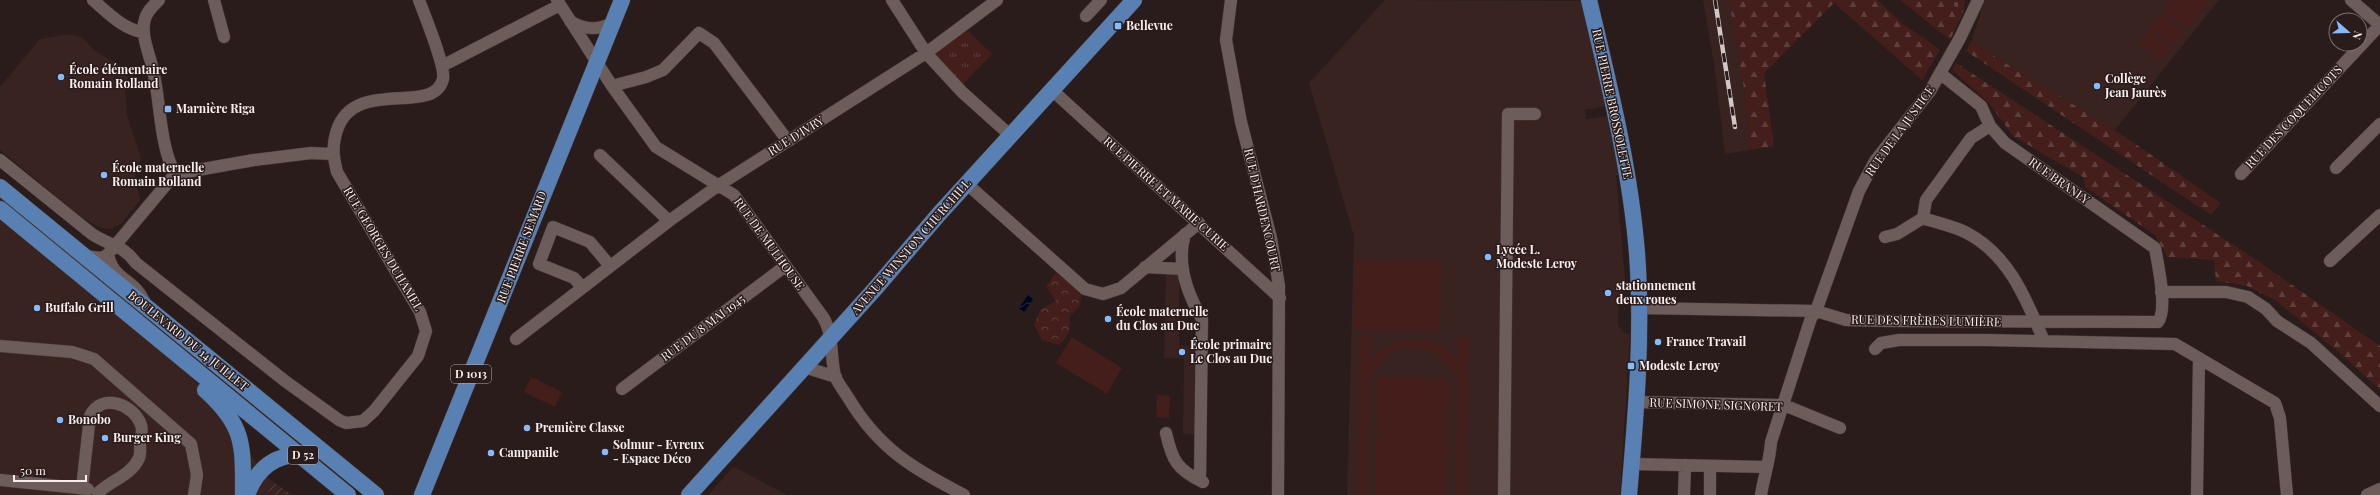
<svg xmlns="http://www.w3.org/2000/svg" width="2380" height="495" viewBox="0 0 2380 495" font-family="'Playfair Display',serif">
<defs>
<pattern id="industrial-furrows" width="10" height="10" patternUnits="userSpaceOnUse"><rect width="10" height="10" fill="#382321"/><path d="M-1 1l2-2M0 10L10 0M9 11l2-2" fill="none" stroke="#564341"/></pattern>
<pattern id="grass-tufts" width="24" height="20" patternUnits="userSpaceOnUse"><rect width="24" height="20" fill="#431e1b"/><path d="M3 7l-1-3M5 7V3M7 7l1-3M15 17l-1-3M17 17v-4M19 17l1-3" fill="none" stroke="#5f3f3c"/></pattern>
<pattern id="forest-firs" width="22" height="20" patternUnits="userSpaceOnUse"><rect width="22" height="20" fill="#431e1b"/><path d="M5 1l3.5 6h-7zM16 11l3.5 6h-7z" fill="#5f3f3c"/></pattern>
<pattern id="cemetery-stones" width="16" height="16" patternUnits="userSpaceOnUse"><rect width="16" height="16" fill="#431e1b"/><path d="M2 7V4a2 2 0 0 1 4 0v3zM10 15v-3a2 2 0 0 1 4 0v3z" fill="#5f3f3c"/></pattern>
<pattern id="park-crowns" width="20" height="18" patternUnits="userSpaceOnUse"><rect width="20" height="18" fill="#431e1b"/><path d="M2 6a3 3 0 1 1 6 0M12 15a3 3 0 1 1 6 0" fill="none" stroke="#5f3f3c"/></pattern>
<pattern id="water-waves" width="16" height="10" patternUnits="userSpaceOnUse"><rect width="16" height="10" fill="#00051e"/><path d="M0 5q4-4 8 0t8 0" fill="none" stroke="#262a3f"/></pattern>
</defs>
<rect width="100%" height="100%" fill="#291c1a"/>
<path fill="#382321" d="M 1385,0 L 1581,1 L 1607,106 L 1585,110 L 1586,119 L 1610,116 L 1619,174 L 1616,176 L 1626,289 L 1623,290 L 1619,298 L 1618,325 L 1624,333 L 1630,334 L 1620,495 L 1347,495 L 1354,236 L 1309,83 Z
M 1703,0 L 1729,0 L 1744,88 L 1750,150 L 1725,154 L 1714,64 Z
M 1985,0 L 2219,0 L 2115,130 L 1971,42 Z
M 69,34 L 82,37 L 96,52 L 124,68 L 128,78 L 125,91 L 127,115 L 141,157 L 135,177 L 140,200 L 121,224 L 111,229 L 101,228 L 81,217 L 0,150 L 0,87 L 40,39 Z
M 0,186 L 117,278 L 270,480 L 268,495 L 0,495 Z
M 1166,270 L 1179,270 L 1179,346 L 1199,346 L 1198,435 L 1183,434 L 1184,358 L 1164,358 Z
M 733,467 L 746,473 L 787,495 L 708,495 Z"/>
<path fill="url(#industrial-furrows)" d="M 270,480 L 293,495 L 268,495 Z"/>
<path fill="url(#grass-tufts)" d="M 966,29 L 992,54 L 962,85 L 945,67 L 935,52 Z"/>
<path fill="url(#forest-firs)" d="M 1729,0 L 1877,0 L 1902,23 L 1940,50 L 1922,80 L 1834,3 L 1764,73 L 1774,146 L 1750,150 L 1744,88 Z
M 1900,0 L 1947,0 L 1963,13 L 1950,40 Z
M 1971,42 L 2115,130 L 2221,203 L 2211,215 L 1966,51 Z
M 1956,63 L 2249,255 L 2380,346 L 2380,390 L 2342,355 L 2275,300 L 2247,286 L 2216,281 L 2214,260 L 2167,257 L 2155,235 L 2085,187 L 2083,177 L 2013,136 L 1989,103 L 1952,70 Z"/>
<path fill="url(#cemetery-stones)" d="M 1947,0 L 1965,0 L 1963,13 Z"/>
<path fill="url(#park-crowns)" d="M 1056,272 L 1083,291 L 1079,307 L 1070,316 L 1069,333 L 1060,345 L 1042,340 L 1034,325 L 1040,310 L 1056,301 L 1046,287 Z"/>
<path fill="#431e1b" d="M 2172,0 L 2209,0 L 2210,1 L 2187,29 L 2163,11 Z
M 2162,14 L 2184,32 L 2174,45 L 2151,28 Z
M 2150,30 L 2172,47 L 2161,61 L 2139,43 Z
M 1356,260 L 1441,262 L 1440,331 L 1354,329 Z
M 1360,336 L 1371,336 L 1370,359 C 1400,333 1432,330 1459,362 L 1458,337 L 1469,337 L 1465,495 L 1455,495 L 1458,384 C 1454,359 1422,340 1398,350 C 1382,356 1375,370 1369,385 L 1367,495 L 1357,495 Z
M 1072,337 L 1122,368 L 1107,394 L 1056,363 Z
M 531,377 L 562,392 L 555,407 L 524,392 Z
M 1378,377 L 1449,379 L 1446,495 L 1375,495 Z
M 1157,395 L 1170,396 L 1169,418 L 1156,417 Z"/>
<path fill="url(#water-waves)" d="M 1028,295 L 1033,299 L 1024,312 L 1019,308 Z"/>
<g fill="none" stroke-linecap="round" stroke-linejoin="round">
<g stroke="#443938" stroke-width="13">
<path id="minor" d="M 93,0 C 107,12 125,31 144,32
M 159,0 C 153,6 147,11 145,19 C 140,35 150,55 153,70 C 161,104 159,143 175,174
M 214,0 L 224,37
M 557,0 L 612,86 L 656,147 L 734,195 L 823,317 C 834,335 830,355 835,376 C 838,384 845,392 849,399 C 880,450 913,468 964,495
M 892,0 L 926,53 L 962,92 L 1011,136
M 1231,0 L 1226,40 L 1241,122 L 1271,238 L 1279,286 L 1278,495
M 2351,0 L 2380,25
M 1086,16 L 1101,0
M 570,21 C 583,29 598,31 612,23
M 442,66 L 560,5
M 612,86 L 646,77 L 663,70 L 699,33 L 714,43 L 788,141
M 1052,90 L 1280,298
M 600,155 L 669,221
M 0,160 L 92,234 C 110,246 122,244 136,263 L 285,381 L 339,420 L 346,423 L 363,421 L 374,411 L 418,356 L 426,331 L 420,312 L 337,172 C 333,156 332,146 337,130 C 355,76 434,117 443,79 C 446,67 424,14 419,0
M 2336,168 L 2380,124
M 2241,174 L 2380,25
M 967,184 L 1085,289 L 1103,294 L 1121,288 L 1199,223
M 1923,218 C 1937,223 1954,226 1967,233 C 2009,255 2026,299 2044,341
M 1923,218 L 1926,200 L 1971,138 L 1990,126
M 1185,234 C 1176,263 1188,295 1202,319 L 1200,480
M 1885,237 L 1897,234 L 1923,218
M 108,254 C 113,281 133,277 144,301
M 84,256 L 103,258 L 108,254 L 175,174 L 254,160 L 311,153 L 332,154
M 2330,261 L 2380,215
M 1145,267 L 1183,269
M 582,287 L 574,278 L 539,264 L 553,227 L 590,242 L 610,266
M 2161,292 L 2226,292 L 2248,297 L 2266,309 L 2277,321 L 2311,343 L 2380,406
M 1639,308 L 1816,311 L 1846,320 L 1890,321 L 2158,322 C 2168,309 2158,265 2155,248 L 2005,143 L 1990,126 L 1981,106 L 1941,74
M 516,339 L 669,221 L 719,185 L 926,53 L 997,0
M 0,346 L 72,352 L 94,359 L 191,444 L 197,475 L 194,495
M 1875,349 L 1881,343 L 1899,340 L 1985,340 L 2175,344 L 2275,403 L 2280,418 L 2287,495
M 804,367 L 836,377
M 622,389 L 784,267
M 1635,402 L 1784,405 L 1840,428
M 1166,433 C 1172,460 1177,470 1203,482
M 1632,464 L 1766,467
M 0,480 L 88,489
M 82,488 L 90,416 C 101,392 134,404 141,425 C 143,429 141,438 140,443 C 140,447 141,454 139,458 C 131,476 111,480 98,493
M 1504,495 L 1508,114 L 1535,114
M 1684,495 L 1685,465
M 1710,495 L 1710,466
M 1761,495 C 1764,476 1770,460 1771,442 L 1811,318 L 1816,311 L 1859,191 L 1875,161 L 1930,91 L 1960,38 L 1978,0
M 2197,495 L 2199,358
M 2367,495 L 2380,489"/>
</g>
<g stroke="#443938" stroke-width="17">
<path id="major" d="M 1589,0 C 1609,84 1630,167 1637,253 C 1643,333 1636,415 1629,495
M 0,187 L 376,495
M 0,209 L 348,495
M 205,390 C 245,426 243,445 243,495
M 247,495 C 257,468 276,453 305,455
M 422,495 L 622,0
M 689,495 L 874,290 L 939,214 L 1134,0"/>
</g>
<use href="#minor" stroke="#6c5c5a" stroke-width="12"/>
<use href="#major" stroke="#5980b2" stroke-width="16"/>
<g stroke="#d1c7c6" stroke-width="4.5">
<path id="rail" d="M 1715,0 L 1735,127"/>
</g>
<use href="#rail" stroke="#291c1a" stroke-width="3" stroke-dasharray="9" stroke-linecap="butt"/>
</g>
<g fill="#85bbfb" stroke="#291c1a" stroke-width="1.5">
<rect x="1114" y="22" width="8" height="8" rx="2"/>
<circle cx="61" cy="77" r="4"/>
<circle cx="2097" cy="86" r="4"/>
<rect x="164" y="105" width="8" height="8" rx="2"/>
<circle cx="104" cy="175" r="4"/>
<circle cx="1488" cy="257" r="4"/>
<circle cx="1608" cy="293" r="4"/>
<circle cx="37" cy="308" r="4"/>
<circle cx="1108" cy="319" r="4"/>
<circle cx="1658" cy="342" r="4"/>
<circle cx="1182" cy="352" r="4"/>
<rect x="1627" y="362" width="8" height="8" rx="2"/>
<circle cx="60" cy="420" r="4"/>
<circle cx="527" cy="428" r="4"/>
<circle cx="105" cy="438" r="4"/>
<circle cx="605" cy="452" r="4"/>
<circle cx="491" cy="453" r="4"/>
</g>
<g text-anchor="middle" stroke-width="3" stroke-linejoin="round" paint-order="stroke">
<g fill="#291c1a" stroke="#b9aead" stroke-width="1">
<rect x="451" y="365" width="40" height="18" rx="3"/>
<rect x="288" y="446" width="30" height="18" rx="3"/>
</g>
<g font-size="11" font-weight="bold" fill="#f7edec">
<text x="471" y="378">D 1013</text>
<text x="303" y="459">D 52</text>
</g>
<g font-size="12" font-weight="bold" fill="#f7edec" stroke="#291c1a" text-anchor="start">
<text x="1126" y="30">Bellevue</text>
<text x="69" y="74">École élémentaire<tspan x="69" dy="14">Romain Rolland</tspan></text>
<text x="2105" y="83">Collège<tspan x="2105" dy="14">Jean Jaurès</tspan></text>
<text x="176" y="113">Marnière Riga</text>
<text x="112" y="172">École maternelle<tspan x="112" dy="14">Romain Rolland</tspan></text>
<text x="1496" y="254">Lycée L.<tspan x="1496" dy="14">Modeste Leroy</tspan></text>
<text x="1616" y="290">stationnement<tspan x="1616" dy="14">deux roues</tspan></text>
<text x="45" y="312">Buffalo Grill</text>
<text x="1116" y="316">École maternelle<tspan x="1116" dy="14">du Clos au Duc</tspan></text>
<text x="1666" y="346">France Travail</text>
<text x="1190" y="349">École primaire<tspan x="1190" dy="14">Le Clos au Duc</tspan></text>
<text x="1639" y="370">Modeste Leroy</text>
<text x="68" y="424">Bonobo</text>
<text x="535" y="432">Première Classe</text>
<text x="113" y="442">Burger King</text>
<text x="613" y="449">Solmur - Evreux<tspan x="613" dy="14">- Espace Déco</tspan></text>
<text x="499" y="457">Campanile</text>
</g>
<g font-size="12" fill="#f7edec" stroke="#291c1a">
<text transform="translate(1612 104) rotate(78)" y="4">RUE PIERRE BROSSOLETTE</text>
<text transform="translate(2294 117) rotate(-47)" y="4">RUE DES COQUELICOTS</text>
<text transform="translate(1900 131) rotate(-54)" y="4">RUE DE LA JUSTICE</text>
<text transform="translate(796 136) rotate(-32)" y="4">RUE D'IVRY</text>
<text transform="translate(2059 181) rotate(35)" y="4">RUE BRANLY</text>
<text transform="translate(1166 194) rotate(42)" y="4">RUE PIERRE ET MARIE CURIE</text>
<text transform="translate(1262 210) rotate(77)" y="4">RUE D'HARDENCOURT</text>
<text transform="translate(769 244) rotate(54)" y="4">RUE DE MULHOUSE</text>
<text transform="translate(522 247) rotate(-69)" y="4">RUE PIERRE SEMARD</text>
<text transform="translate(911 247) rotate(-49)" y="4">AVENUE WINSTON CHURCHILL</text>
<text transform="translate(383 249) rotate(59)" y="4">RUE GEORGES DUHAMEL</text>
<text transform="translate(1926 321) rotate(1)" y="4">RUE DES FRÈRES LUMIÈRE</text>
<text transform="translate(703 328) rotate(-37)" y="4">RUE DU 8 MAI 1945</text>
<text transform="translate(188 341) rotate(39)" y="4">BOULEVARD DU 14 JUILLET</text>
<text transform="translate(1716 405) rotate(2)" y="4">RUE SIMONE SIGNORET</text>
</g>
</g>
<g transform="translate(2348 32) rotate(110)"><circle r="19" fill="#291c1a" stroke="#7b706e"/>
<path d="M0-3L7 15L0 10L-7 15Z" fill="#85bbfb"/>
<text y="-6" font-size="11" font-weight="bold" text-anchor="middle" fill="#f7edec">N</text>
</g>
<path d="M14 475v6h72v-6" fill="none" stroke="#f7edec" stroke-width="2"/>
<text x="20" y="475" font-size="12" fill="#f7edec" stroke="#291c1a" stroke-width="3" paint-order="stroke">50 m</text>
</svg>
